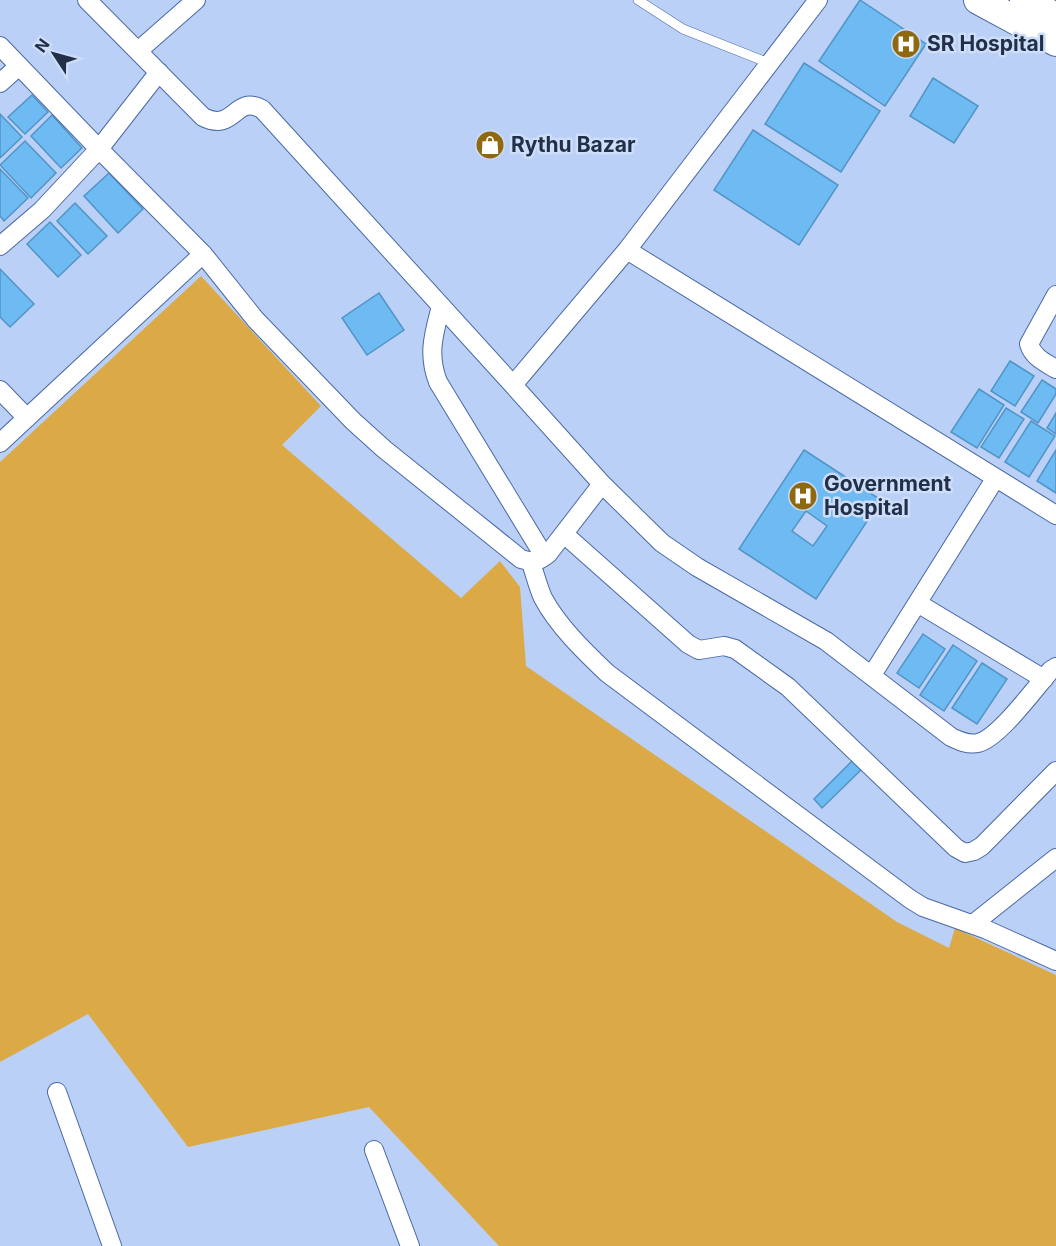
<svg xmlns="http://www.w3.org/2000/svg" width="1056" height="1246" viewBox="0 0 1056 1246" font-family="Inter,sans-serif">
<rect width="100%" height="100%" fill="#bad0f7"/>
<path fill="#dbaa47" d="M 201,276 L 321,406 L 282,445 L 461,598 L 500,561 L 520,587 L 526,666 L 897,922 L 949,948 L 955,928 L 1056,975 L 1056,1246 L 499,1246 L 369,1107 L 188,1147 L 88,1014 L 0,1062 L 0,462 Z"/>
<path fill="#6ebaf2" stroke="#5294c5" stroke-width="1.5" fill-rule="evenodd" d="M 860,0 L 926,44 L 885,106 L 819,61 Z
M 804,63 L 880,111 L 841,172 L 765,124 Z
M 933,78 L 978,106 L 954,143 L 910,116 Z
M 32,95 L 48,112 L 25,134 L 8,117 Z
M 0,114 L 22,137 L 0,158 Z
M 52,115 L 82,148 L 61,168 L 31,136 Z
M 753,130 L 838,185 L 799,245 L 714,190 Z
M 25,141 L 56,173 L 31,198 L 0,165 Z
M 0,169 L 28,198 L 4,221 L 0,216 Z
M 109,173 L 143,209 L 118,233 L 84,196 Z
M 75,203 L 107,236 L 88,254 L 57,221 Z
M 50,222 L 81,255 L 58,277 L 27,244 Z
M 0,269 L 34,304 L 10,327 L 0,317 Z
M 379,293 L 404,330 L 367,355 L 342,318 Z
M 1010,361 L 1034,376 L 1015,406 L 991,391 Z
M 1042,380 L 1056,389 L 1056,394 L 1038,423 L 1021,412 Z
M 979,389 L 1004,405 L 977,448 L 951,432 Z
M 1006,408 L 1024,419 L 999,458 L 981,447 Z
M 1056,413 L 1056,434 L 1047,428 Z
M 1031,421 L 1055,436 L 1029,477 L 1005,462 Z
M 804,450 L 881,500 L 816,599 L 739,549 ZM 806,511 L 827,526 L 813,546 L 792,531 Z
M 1056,450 L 1056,493 L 1037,481 Z
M 923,634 L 945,649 L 919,688 L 897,673 Z
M 953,645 L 977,661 L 944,711 L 920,695 Z
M 982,663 L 1007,679 L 977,724 L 952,708 Z
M 854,759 L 863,768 L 822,808 L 814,799 Z"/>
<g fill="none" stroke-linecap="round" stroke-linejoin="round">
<g stroke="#4a69a3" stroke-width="10">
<path id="service" d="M 638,0 L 683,29 L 771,64"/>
</g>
<g stroke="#4a69a3" stroke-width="20">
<path id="minor" d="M 87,0 L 203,117 C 235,133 234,94 262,109 L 513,385
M 818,0 L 627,250 L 513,385 L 602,484 L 662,543 L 697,567 L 826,641 L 951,737 C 959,741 968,745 978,743 C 999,738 1035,688 1051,670 L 1056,667
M 0,46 L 99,149 L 203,254 L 255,319 L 353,421 L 384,449 L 521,559 C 533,563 538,562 548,554 L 602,484
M 138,51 L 196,0
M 0,83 L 19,66
M 0,246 L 42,210 L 99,149 L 159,72
M 627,250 L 1056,515
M 1056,295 L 1029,344 C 1033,357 1044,362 1056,369
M 441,306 C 434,334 427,353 438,382 L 544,556
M 0,390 L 27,418
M 0,443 L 203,254
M 564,534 L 688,644 L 699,650 L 724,646 L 735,649 L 788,687 L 956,848 L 965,853 L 974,851 L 982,846 L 1056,771
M 531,563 C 535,574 538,587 543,598 C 558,626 584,651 607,673 L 910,899 L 923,907 L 985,929 L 1056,961
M 919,604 L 1044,679
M 872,675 L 995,479
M 973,924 L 1056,858
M 57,1092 L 112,1246
M 374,1150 L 410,1246"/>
</g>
<g stroke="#4a69a3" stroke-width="30">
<path id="primary" d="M 978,0 L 1056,42
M 1024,0 L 1056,17"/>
</g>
<use href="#service" stroke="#fff" stroke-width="9"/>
<use href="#minor" stroke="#fff" stroke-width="18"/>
<use href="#primary" stroke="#fff" stroke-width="28"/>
</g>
<defs>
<g id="hospital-disc" transform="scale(1.5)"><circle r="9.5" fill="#8f690f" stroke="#ceddf8"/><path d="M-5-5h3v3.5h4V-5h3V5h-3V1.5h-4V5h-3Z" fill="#fff"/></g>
<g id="shop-disc" transform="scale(1.5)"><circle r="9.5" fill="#8f690f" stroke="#ceddf8"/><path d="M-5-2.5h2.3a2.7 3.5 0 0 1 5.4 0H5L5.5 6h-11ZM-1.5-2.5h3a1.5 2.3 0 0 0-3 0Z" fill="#fff"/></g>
</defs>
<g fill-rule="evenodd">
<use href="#hospital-disc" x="906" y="44"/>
<use href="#shop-disc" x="490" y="145"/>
<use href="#hospital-disc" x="803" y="496"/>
</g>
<g text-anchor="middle" stroke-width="5" stroke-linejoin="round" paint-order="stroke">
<g font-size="21" font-weight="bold" fill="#212f48" stroke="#ceddf8" text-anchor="start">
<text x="927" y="51">SR Hospital</text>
<text x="511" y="152">Rythu Bazar</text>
<text x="824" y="491">Government<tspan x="824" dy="24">Hospital</tspan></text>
</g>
</g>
<g transform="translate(54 54) rotate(306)" stroke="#ceddf8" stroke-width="4.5" paint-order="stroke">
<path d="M0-4.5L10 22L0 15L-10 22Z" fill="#212f48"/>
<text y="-9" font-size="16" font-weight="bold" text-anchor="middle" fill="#212f48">N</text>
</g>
</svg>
